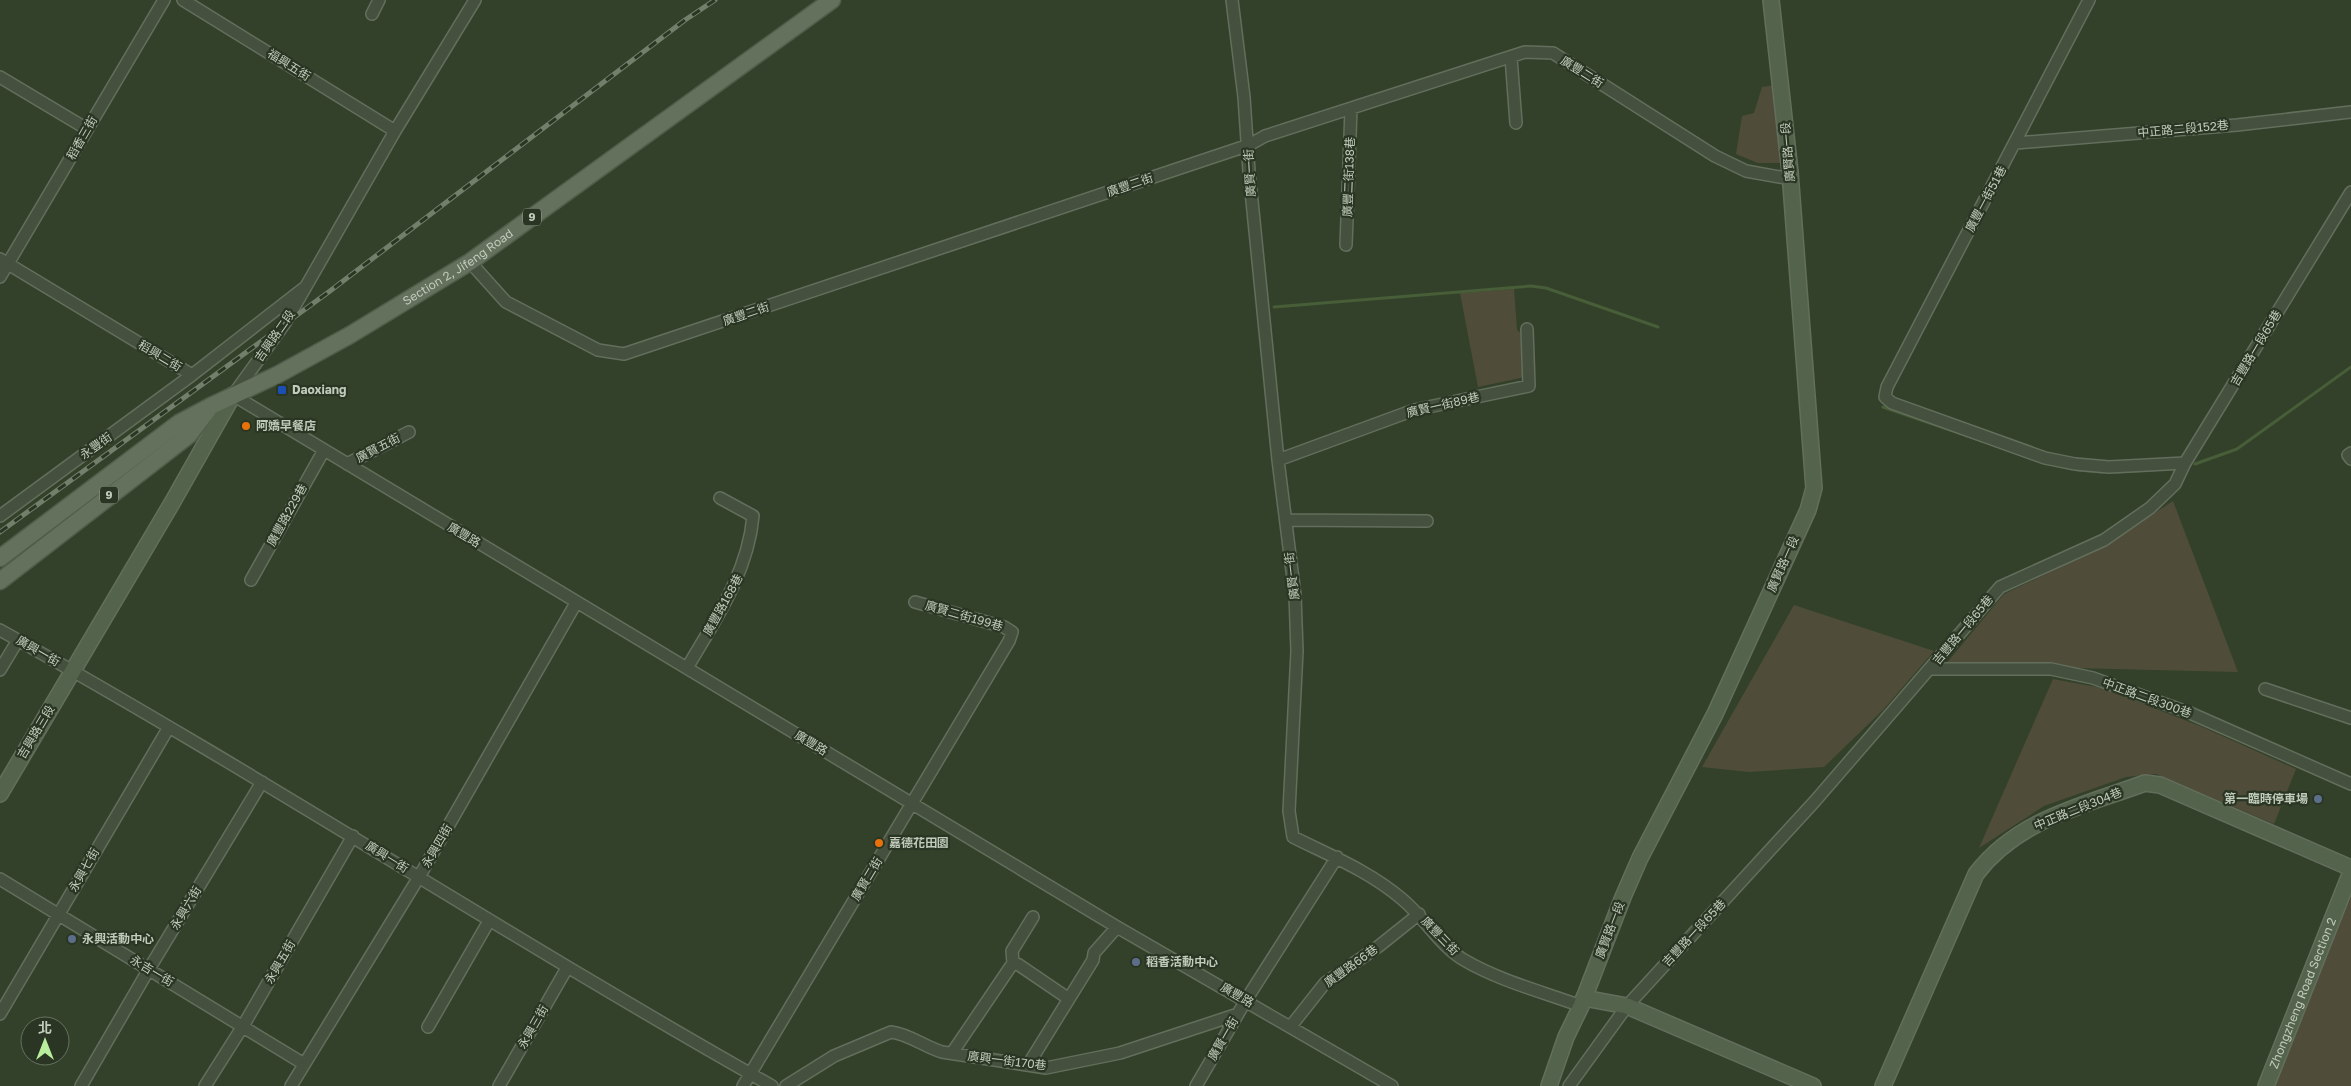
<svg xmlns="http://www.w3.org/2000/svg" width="2351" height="1086" viewBox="0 0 2351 1086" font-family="'Golos Text','Noto Sans TC',sans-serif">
<rect width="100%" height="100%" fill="#33412a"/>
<path fill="#4f4d39" d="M 1775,85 L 1782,163 L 1758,163 L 1736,154 L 1742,116 L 1754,113 L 1762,87 Z
M 1514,289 L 1517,330 L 1522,334 L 1525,377 L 1478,387 L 1460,293 Z
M 2173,501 L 2238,672 L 1945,665 L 2004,594 L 2101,548 Z
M 1794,605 L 1934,651 L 1883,710 L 1824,767 L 1749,772 L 1702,767 Z
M 2053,679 L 2102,688 L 2200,726 L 2296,769 L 2274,824 L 2156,774 L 2126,777 L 2044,806 L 1979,848 Z
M 2351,897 L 2351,1086 L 2272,1086 Z"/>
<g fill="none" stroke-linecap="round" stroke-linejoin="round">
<path stroke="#475e38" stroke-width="3" d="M 1274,307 L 1531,286 L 1546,288 L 1658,327
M 1883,407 L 1982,441
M 2195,464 L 2237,449 L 2351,367
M 2059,466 L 2072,469
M 2078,470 L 2102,472
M 2116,472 L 2154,470"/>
<g stroke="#636e5c" stroke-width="14">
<path id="street" d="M 183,0 L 395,131
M 475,0 L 395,131 L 285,323 L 233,395 L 1117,927 L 1392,1086
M 1232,0 L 1244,97 L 1249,171 L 1278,460 L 1295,595 L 1297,651 L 1289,811 L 1293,837 C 1331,856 1369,871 1402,899 C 1424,917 1440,946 1464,960 C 1500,981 1543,992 1581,1006
M 2089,0 L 1887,387 L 1885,397 L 1892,403 L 2045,458 L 2075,464 L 2109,467 L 2185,463
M 372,14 L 379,0
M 1511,57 L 1516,123
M 0,77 L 87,129
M 2016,143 L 2237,125 L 2351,112
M 1346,245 L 1351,109
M 0,259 L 192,375
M 470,262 L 506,302 L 598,350 L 624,354 L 1249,145 L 1265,136 L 1525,52 L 1553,53 L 1715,156 L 1746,171 L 1791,179
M 0,277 L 164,0
M 2351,453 L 2348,455 L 2351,459
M 1278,460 L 1414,410 L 1529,386 L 1527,329
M 347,464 L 409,432
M 0,516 L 192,375 L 304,288
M 1286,520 L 1427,521
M 251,580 L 324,450
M 0,630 C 261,775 511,939 772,1086
M 687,668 C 715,620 748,573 753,516 L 720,498
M 1931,669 L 2051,669 L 2093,678 L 2190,713 L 2351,784
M 0,670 L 18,640
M 2265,689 L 2351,718
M 0,879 L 304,1064
M 1013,963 L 1019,965 L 1069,999
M 0,1014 L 169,727
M 1291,1026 L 1325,983 L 1379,946 L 1419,914
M 428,1027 L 489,921
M 952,1053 L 1013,963 L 1012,951 L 1033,917
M 1028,1065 L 1093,960 L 1094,953 L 1117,927
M 81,1086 L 149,969 L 262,782
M 205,1086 L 243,1026 L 353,836
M 291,1086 L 419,877 L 576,603
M 499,1086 L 567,968
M 743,1086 L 1009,641 L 1012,632 L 1004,627 L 915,602
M 786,1086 L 834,1056 L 891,1032 C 909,1034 925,1047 942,1052 L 1046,1068 L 1120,1053 L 1238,1014
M 1196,1086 L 1246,1000 L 1337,857
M 1569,1086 L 1627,1006 L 1815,801 L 2000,587 L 2104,540 L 2150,508 L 2175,484 L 2185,463 L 2351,192"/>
</g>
<g stroke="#636e5c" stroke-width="18">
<g id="secondary">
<path d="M 0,794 L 172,503 L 233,395"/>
<path d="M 1584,998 L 1627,1006 L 1813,1086"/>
<path d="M 1549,1086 L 1566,1037 L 1581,1006 L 1623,897 L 1640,858 L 1715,714 L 1808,510 L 1814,488 L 1790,172 L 1771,0"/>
<path d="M 1883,1086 L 1976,874 C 2018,819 2083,806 2145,783 L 2160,785 L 2351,868"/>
<path id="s1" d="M 2266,1086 L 2351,872"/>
</g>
</g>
<g stroke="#515d4b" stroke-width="19">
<g id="primary">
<path id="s2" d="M 0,558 L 179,423 L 213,405 L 277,375 L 350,335 L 470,262 L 832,0"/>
<path d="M 0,581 L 189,435 L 208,410"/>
</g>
</g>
<use href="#street" stroke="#45513e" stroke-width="11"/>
<use href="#secondary" stroke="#54644c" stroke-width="15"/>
<use href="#primary" stroke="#64715c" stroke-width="16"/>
<g stroke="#727f6a" stroke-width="5">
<path id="rail" d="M 0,532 L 330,291 L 685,20 L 715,0"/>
</g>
<use href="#rail" stroke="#2a3623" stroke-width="3" stroke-dasharray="9" stroke-linecap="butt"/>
</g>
<rect fill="#1a4fb4" stroke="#2a3623" stroke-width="2" x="277" y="385" width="10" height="10" rx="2.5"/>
<g fill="#e8710a" stroke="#2a3623" stroke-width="2">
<circle cx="246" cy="426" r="5"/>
<circle cx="879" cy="843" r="5"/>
</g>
<g fill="#5c6f8a" stroke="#2a3623" stroke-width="2">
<circle cx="2318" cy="799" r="5"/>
<circle cx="72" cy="939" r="5"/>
<circle cx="1136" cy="962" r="5"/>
</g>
<g text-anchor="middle" stroke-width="4.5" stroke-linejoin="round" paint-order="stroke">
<g fill="#2a3623" stroke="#949e8d" stroke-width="1">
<rect x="523" y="208.5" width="18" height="17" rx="4"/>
<rect x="100" y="486.5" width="18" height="17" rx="4"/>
</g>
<g font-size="11" font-weight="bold" fill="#c1cbbb">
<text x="532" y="221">9</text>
<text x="109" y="499">9</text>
</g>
<g font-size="12" fill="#c1cbbb" stroke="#2a3623">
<text transform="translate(289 65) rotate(32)" y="4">福興五街</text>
<text transform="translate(1582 72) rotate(32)" y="4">廣豐二街</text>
<text transform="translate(2183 129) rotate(-5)" y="4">中正路二段152巷</text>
<text transform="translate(82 138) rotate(-60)" y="4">稻香三街</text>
<text transform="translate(1788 152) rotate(-95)" y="4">廣賢路一段</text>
<text transform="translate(1250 173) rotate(-93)" y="4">廣賢一街</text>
<text transform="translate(1349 177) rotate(-88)" y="4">廣豐二街138巷</text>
<text transform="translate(1130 185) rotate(-19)" y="4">廣豐二街</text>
<text transform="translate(1986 199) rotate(-62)" y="4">廣豐一街51巷</text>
<text dy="4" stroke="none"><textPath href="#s2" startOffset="544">Section 2, Jifeng Road</textPath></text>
<text transform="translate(746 314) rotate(-19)" y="4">廣豐二街</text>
<text transform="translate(275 336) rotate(-55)" y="4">吉興路二段</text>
<text transform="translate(2256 348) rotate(-59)" y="4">吉豐路一段65巷</text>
<text transform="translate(160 356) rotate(31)" y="4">稻興二街</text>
<text transform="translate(1443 405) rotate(-13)" y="4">廣賢一街89巷</text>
<text transform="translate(96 446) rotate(-36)" y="4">永豐街</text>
<text transform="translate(378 448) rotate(-28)" y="4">廣賢五街</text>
<text transform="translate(287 515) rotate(-61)" y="4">廣豐路229巷</text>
<text transform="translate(464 535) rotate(31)" y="4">廣豐路</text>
<text transform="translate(1783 564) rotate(-66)" y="4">廣賢路一段</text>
<text transform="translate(1292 576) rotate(-97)" y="4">廣賢一街</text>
<text transform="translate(723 605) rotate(-61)" y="4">廣豐路168巷</text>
<text transform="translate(964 616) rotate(16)" y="4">廣賢二街199巷</text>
<text transform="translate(1963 630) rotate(-50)" y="4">吉豐路一段65巷</text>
<text transform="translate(38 651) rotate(30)" y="4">廣興一街</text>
<text transform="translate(2147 698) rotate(20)" y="4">中正路二段300巷</text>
<text transform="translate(36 732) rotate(-59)" y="4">吉興路三段</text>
<text transform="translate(811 743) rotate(31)" y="4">廣豐路</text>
<text transform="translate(2078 809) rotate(-22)" y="4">中正路二段304巷</text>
<text transform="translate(437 846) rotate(-60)" y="4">永興四街</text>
<text transform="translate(387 857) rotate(32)" y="4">廣興一街</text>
<text transform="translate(84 870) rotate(-60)" y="4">永興七街</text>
<text transform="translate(867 879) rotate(-59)" y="4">廣賢二街</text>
<text transform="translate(186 908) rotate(-59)" y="4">永興六街</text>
<text transform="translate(1610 930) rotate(-69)" y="4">廣賢路一段</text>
<text transform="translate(1694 933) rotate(-47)" y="4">吉豐路一段65巷</text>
<text transform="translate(1440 936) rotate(46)" y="4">廣豐三街</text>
<text transform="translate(280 962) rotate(-60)" y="4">永興五街</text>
<text transform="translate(1351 966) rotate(-36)" y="4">廣豐路66巷</text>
<text transform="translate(152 971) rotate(31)" y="4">永吉一街</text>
<text dy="4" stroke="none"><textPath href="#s1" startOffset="100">Zhongzheng Road Section 2</textPath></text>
<text transform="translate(1237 995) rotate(30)" y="4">廣豐路</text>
<text transform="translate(533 1027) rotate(-60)" y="4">永興三街</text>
<text transform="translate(1223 1039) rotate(-60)" y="4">廣賢一街</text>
<text transform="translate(1007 1061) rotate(7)" y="4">廣興一街170巷</text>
</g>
<g font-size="12" font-weight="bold" fill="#c1cbbb" stroke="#2a3623" text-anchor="start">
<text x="292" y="394">Daoxiang</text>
<text x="256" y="430">阿嬌早餐店</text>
<text x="2308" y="803" text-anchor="end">第一臨時停車場</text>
<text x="889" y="847">嘉德花田園</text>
<text x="82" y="943">永興活動中心</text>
<text x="1146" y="966">稻香活動中心</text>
</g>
</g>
<g transform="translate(45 1041)"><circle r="24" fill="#2a3623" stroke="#667260"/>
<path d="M0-4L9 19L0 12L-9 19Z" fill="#b9ef9c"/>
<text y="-8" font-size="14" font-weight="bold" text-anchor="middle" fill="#c1cbbb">北</text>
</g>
</svg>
